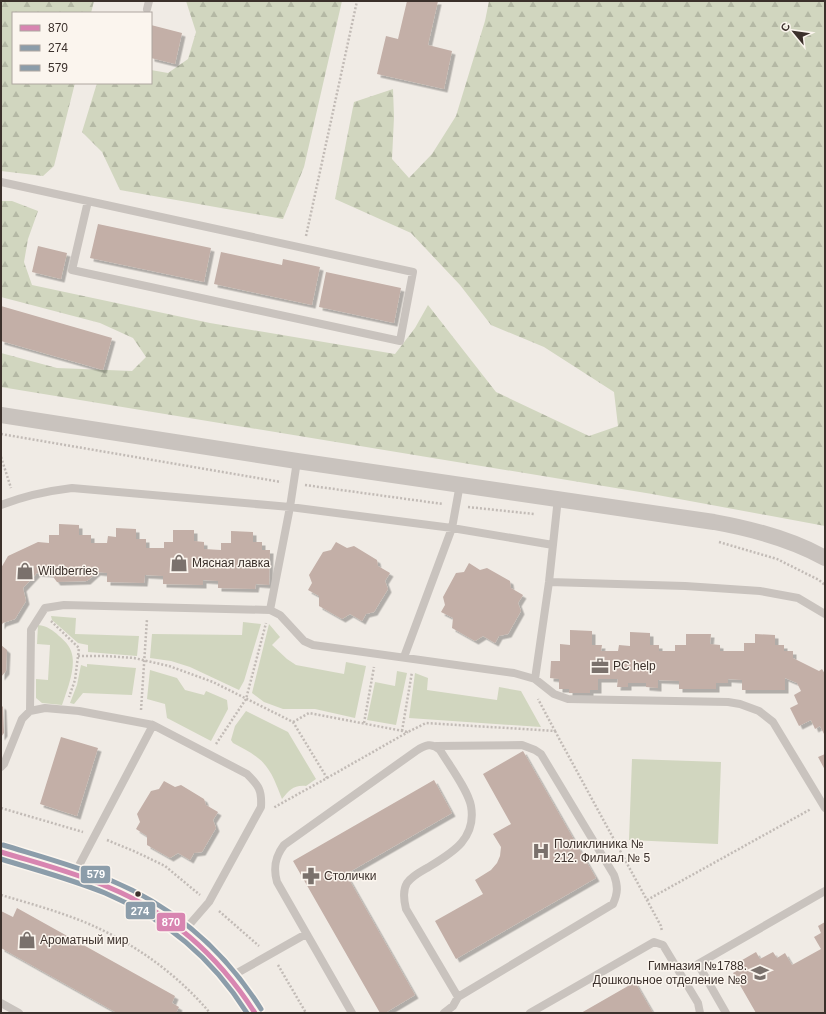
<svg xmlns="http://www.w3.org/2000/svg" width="826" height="1014" viewBox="0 0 826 1014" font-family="Helvetica,sans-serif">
<defs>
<pattern id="forest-firs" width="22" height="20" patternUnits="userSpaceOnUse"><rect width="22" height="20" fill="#d1d6bf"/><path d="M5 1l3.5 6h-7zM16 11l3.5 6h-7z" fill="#b4b8a4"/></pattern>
<filter id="shadow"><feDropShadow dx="3.5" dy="3.5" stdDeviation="0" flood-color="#0004"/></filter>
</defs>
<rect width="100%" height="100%" fill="#f0ebe5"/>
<path fill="#d1d6bf" d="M 51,616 L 76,618 L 75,634 L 139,636 L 137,656 L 88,652 L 88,645 L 78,643 L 52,620 Z
M 243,622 L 261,624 L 244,681 L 239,690 L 190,667 L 171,661 L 150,658 L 152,634 L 242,635 Z
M 269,624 L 280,637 L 272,645 L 287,659 L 296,665 L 344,674 L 346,662 L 366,666 L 355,718 L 315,709 L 283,709 L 264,702 L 252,693 Z
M 38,625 C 47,626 53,630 59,636 C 64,640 69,645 71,651 C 77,666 67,690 62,705 L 42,703 L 36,698 L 36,679 L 48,680 L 50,645 L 37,644 Z
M 87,664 L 136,668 L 132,695 L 83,693 L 74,704 L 70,703 L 77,685 L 81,665 L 87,667 Z
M 150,670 L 177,678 L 185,690 L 204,695 L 206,691 L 227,700 L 228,709 L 211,741 L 167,718 L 165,704 L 147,699 Z
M 397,671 L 407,673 L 396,725 L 367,720 L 375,682 L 395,686 Z
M 415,673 L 428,678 L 427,690 L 497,700 L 499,687 L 521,691 L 541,727 L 409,718 Z
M 246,711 L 288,732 L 316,779 L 306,786 C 293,785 290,790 282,799 C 276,784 271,768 258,758 C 251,752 242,748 233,743 L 231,740 L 235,726 Z
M 632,759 L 721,762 L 718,844 L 629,840 Z"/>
<path fill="url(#forest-firs)" d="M 1,1 L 94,1 L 91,13 L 13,13 L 13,83 L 75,83 L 54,166 L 43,176 L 1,171 Z
M 186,1 L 342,1 L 304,167 L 283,219 L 120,190 L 102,152 L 82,132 L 97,83 L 151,83 L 151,70 L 168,73 L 188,59 L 196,32 Z
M 489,1 L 825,1 L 825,526 L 652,494 L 1,387 L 1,353 L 57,368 L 132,371 L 146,357 L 133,338 L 100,323 L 1,297 L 1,201 L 12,201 L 38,211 L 28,239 L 24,262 L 32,285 L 210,323 L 395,354 L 415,328 L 428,305 L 496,392 L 589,436 L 618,426 L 614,392 L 544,347 L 491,325 L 460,285 L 411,233 L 335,199 L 354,102 L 393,89 L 394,117 L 392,159 L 409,178 L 432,154 L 456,116 L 485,21 Z"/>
<path fill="#c3afa7" filter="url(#shadow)" d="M 407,1 L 438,1 L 428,45 L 452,51 L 444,89 L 377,74 L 386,36 L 398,39 Z
M 151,25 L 182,33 L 175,64 L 151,58 Z
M 98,224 L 211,248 L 204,282 L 90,258 Z
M 38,246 L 67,253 L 61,279 L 32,272 Z
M 221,252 L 282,265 L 283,259 L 320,267 L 312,305 L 214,284 Z
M 326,272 L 401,288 L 394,323 L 319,307 Z
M 1,306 L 112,338 L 103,370 L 1,341 Z
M 59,524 L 79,525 L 79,535 L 91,535 L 91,543 L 107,543 L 108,536 L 116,537 L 116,528 L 136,529 L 136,539 L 146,539 L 146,548 L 164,548 L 164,542 L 173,542 L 173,530 L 194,530 L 194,541 L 204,542 L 204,549 L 221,550 L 221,543 L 231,543 L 231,531 L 253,532 L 253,542 L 262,542 L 262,550 L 270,550 L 269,585 L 256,584 L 255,589 L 218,588 L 218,581 L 203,580 L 203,585 L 163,584 L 163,576 L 145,575 L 144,583 L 107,582 L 107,573 L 97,572 L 87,581 L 57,582 L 51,574 L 37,573 L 23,588 L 26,601 L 15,619 L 3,623 L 1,626 L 1,568 L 8,556 L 38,542 L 49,543 L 49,535 L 59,535 Z
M 336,542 L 347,548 L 354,546 L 377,560 L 378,566 L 390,573 L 385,581 L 388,589 L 374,612 L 366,614 L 362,621 L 350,614 L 342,619 L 319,606 L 319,596 L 308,590 L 312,583 L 309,575 L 323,552 L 331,550 Z
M 469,563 L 480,570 L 487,568 L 510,581 L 511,588 L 523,595 L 518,603 L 521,611 L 508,634 L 499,636 L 495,643 L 483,636 L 475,641 L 452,628 L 453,618 L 441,612 L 445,605 L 443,597 L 456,573 L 464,572 Z
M 570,630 L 592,631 L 592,645 L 602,645 L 601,651 L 618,651 L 619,645 L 630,646 L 630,632 L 650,633 L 650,645 L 659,645 L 659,651 L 675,651 L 675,645 L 686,645 L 686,634 L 711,634 L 710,644 L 720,645 L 720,651 L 744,651 L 744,643 L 755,643 L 755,634 L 775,635 L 775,645 L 784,645 L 784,651 L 793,651 L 793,658 L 819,671 L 822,669 L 825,674 L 825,736 L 820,726 L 815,729 L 811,720 L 799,726 L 790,708 L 798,704 L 794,695 L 801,691 L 797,683 L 785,678 L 785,690 L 742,690 L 742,680 L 728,679 L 728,683 L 716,683 L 716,689 L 679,689 L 679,681 L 658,680 L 658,688 L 646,687 L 646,683 L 628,683 L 628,687 L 617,687 L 618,679 L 598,679 L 598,690 L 590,690 L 590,693 L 569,693 L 569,689 L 559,689 L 559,679 L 550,678 L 551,661 L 560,661 L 560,644 L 570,645 Z
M 1,645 L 7,650 L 6,671 L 1,677 Z
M 1,705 L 3,707 L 4,733 L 1,737 Z
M 61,737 L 98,748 L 77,816 L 40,804 Z
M 523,751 L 596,878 L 456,959 L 435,921 L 483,894 L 475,880 L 491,870 L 497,863 L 500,856 L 501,847 L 493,834 L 511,824 L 483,774 Z
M 825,754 L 825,770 L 818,757 Z
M 434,780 L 452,813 L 346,874 L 415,995 L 385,1013 L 380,1013 L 293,861 Z
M 164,781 L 175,787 L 181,785 L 204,799 L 206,805 L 218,812 L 213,820 L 216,828 L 202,852 L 194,853 L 190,860 L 178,853 L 170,858 L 147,845 L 147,836 L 136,829 L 140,822 L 137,814 L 151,791 L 159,789 Z
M 17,908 L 175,996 L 172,1003 L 179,1007 L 176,1013 L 117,1013 L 1,948 L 1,911 L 13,917 Z
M 825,922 L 825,1013 L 756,1013 L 733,973 L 740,969 L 737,963 L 756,952 L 760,959 L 773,952 L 777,958 L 785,953 L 792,965 L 821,949 L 814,937 L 821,933 L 818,926 Z
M 635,982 L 653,1013 L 581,1013 Z"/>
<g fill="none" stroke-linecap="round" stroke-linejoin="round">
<path stroke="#c2bbb6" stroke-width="2.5" stroke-dasharray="2 2" stroke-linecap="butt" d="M 306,236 L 357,1
M 1,434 L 281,482
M 1,457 L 11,488
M 305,485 L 443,504
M 468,507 L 534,514
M 719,542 L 777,559 L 819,580 L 825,585
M 51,621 L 79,648 L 75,680 L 69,697
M 78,656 L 105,656 L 134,658 L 169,666 L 213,682 L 293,722 L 327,778 L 273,808
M 141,710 L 147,619
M 293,722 L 309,713 L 408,732 L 426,723 L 555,731 L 538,699
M 364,723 L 374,667
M 402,731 L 412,672
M 555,731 L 661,926 L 662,932
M 216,744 L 246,699 L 266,623
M 327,778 L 408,732
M 1,808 L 83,832
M 107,840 L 136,852 L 165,866 L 200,895
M 1,895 C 25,902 50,909 74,918 C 125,937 174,970 210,1013
M 647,900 L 811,809
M 219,911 L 259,946
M 278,965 L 306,1013"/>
<path stroke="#c9c3be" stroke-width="8" d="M 147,9 L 149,1
M 1,182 C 138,212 276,242 413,272 L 400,341 L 72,270 L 88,201
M 1,505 C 24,496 47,491 72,488 L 290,507 L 452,528 L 553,545
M 549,582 L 685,586 L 760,591 L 798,598 L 825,614
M 270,610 L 290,507 L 297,461
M 404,657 L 452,528 L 460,484
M 535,679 L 549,582 L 558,498
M 30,711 L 31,630 L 45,608 L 64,605 L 270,610 L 280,615 L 304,641 L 313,645 L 514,673 L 535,679 L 554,694 L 568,699 L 728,702 L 740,704 L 759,711 L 773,722 L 825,808
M 436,746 L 522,745 L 535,750 L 541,754 L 614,875 C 618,886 618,893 613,904 L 458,997
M 1,767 L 4,764 L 22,719 L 30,711 L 45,708 L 79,711 L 153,725 L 247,774 C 259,786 262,790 261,807 L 209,902 L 183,932
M 74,875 L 153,725
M 230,977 L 306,934
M 1,1003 L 19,1013
M 352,1013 L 277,882 C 273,868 275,857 284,845 L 416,751 C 425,745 432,742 440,750 C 449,765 468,790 471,806 C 477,840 450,854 427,868 C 420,872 412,876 407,883 C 402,891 404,901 406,909 L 458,997 L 453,1006 L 444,1013
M 530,1013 L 654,942 L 663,945 L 698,1003 L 700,1013
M 726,1013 L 698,964 L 825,891"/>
<path stroke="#c9c3be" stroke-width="16" d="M 1,415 L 297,461 L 714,522 C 753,529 791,539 825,558
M 1,852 C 31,861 62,869 91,880 C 138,897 188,929 221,966 C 234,981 245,997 255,1013"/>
<g stroke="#fbf5ee" stroke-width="8">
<path id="bus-1" d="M 1,852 C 37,863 73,872 108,887 C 171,913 218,955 255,1013"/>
</g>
<g stroke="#fbf5ee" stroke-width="8">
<path id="bus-2" d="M 1,859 C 36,870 71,879 105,893 C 164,918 213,959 247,1013"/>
</g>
<g stroke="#fbf5ee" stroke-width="8">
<path id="bus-3" d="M 3,845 C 39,856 76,866 110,880 C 175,907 224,950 261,1009"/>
</g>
<use href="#bus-1" stroke="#d885b1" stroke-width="5"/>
<use href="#bus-2" stroke="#8c9daa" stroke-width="5"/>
<use href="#bus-3" stroke="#8c9daa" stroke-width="5"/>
</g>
<defs>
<g id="shop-bare" transform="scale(1.38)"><path d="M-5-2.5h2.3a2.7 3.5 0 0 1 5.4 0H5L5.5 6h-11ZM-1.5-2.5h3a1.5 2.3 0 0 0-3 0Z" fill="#7a716c" stroke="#fbf5ee" stroke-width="2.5" paint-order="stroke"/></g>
<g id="office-bare" transform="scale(1.38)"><path d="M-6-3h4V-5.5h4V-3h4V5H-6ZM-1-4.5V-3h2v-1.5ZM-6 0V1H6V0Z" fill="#7a716c" stroke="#fbf5ee" stroke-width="2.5" paint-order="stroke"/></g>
<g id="hospital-bare" transform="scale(1.38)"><path d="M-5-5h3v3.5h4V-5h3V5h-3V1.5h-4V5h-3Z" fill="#7a716c" stroke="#fbf5ee" stroke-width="2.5" paint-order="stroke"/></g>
<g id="pharmacy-bare" transform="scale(1.38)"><path d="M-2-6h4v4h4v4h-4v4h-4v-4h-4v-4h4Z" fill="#7a716c" stroke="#fbf5ee" stroke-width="2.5" paint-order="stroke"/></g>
<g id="school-bare" transform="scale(1.38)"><path d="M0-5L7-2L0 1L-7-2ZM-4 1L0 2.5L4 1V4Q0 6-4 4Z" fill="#7a716c" stroke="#fbf5ee" stroke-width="2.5" paint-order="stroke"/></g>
</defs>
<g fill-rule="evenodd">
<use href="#shop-bare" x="179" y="563"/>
<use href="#shop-bare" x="25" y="571"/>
<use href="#office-bare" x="600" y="666"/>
<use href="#hospital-bare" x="541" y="851"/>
<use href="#pharmacy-bare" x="311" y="876"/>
<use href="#shop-bare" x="27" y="940"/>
<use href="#school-bare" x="760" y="973"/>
</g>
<circle fill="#3b302b" stroke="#fbf5ee" stroke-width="1.5" cx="138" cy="894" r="3.5"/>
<g text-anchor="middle" stroke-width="3" stroke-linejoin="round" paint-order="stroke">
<g font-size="12" fill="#3b302b" stroke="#fbf5ee" text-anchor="start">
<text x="192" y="567">Мясная лавка</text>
<text x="38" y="575">Wildberries</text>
<text x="613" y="670">PC help</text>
<text x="554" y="848">Поликлиника №<tspan x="554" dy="14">212. Филиал № 5</tspan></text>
<text x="324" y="880">Столички</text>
<text x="40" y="944">Ароматный мир</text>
<text x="747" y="970" text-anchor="end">Гимназия №1788.<tspan x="747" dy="14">Дошкольное отделение №8</tspan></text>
</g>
</g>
<g stroke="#fbf5ee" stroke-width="1.5">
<rect x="80" y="865" width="31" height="19" rx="4" fill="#8c9daa"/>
<rect x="125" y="901" width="31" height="19" rx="4" fill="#8c9daa"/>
<rect x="156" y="912" width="30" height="20" rx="4" fill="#d885b1"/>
</g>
<g font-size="11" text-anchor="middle" font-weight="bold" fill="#fff">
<text x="96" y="878">579</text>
<text x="140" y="915">274</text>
<text x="171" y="926">870</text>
</g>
<rect width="826" height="1014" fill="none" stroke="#3b302b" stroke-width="4"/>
<rect x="12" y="12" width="140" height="72" fill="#fbf5ee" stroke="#aea6a0"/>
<rect x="20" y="25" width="20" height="6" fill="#d885b1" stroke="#aea6a0"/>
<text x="48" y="32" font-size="12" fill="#3b302b">870</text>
<rect x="20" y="45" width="20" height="6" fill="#8c9daa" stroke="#aea6a0"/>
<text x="48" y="52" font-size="12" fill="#3b302b">274</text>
<rect x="20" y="65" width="20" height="6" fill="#8c9daa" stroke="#aea6a0"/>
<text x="48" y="72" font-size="12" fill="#3b302b">579</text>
<g transform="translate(794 32) rotate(299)" stroke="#fbf5ee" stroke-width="3" paint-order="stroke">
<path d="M0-3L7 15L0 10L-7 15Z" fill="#3b302b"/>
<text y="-6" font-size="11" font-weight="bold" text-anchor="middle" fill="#3b302b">С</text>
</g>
</svg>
